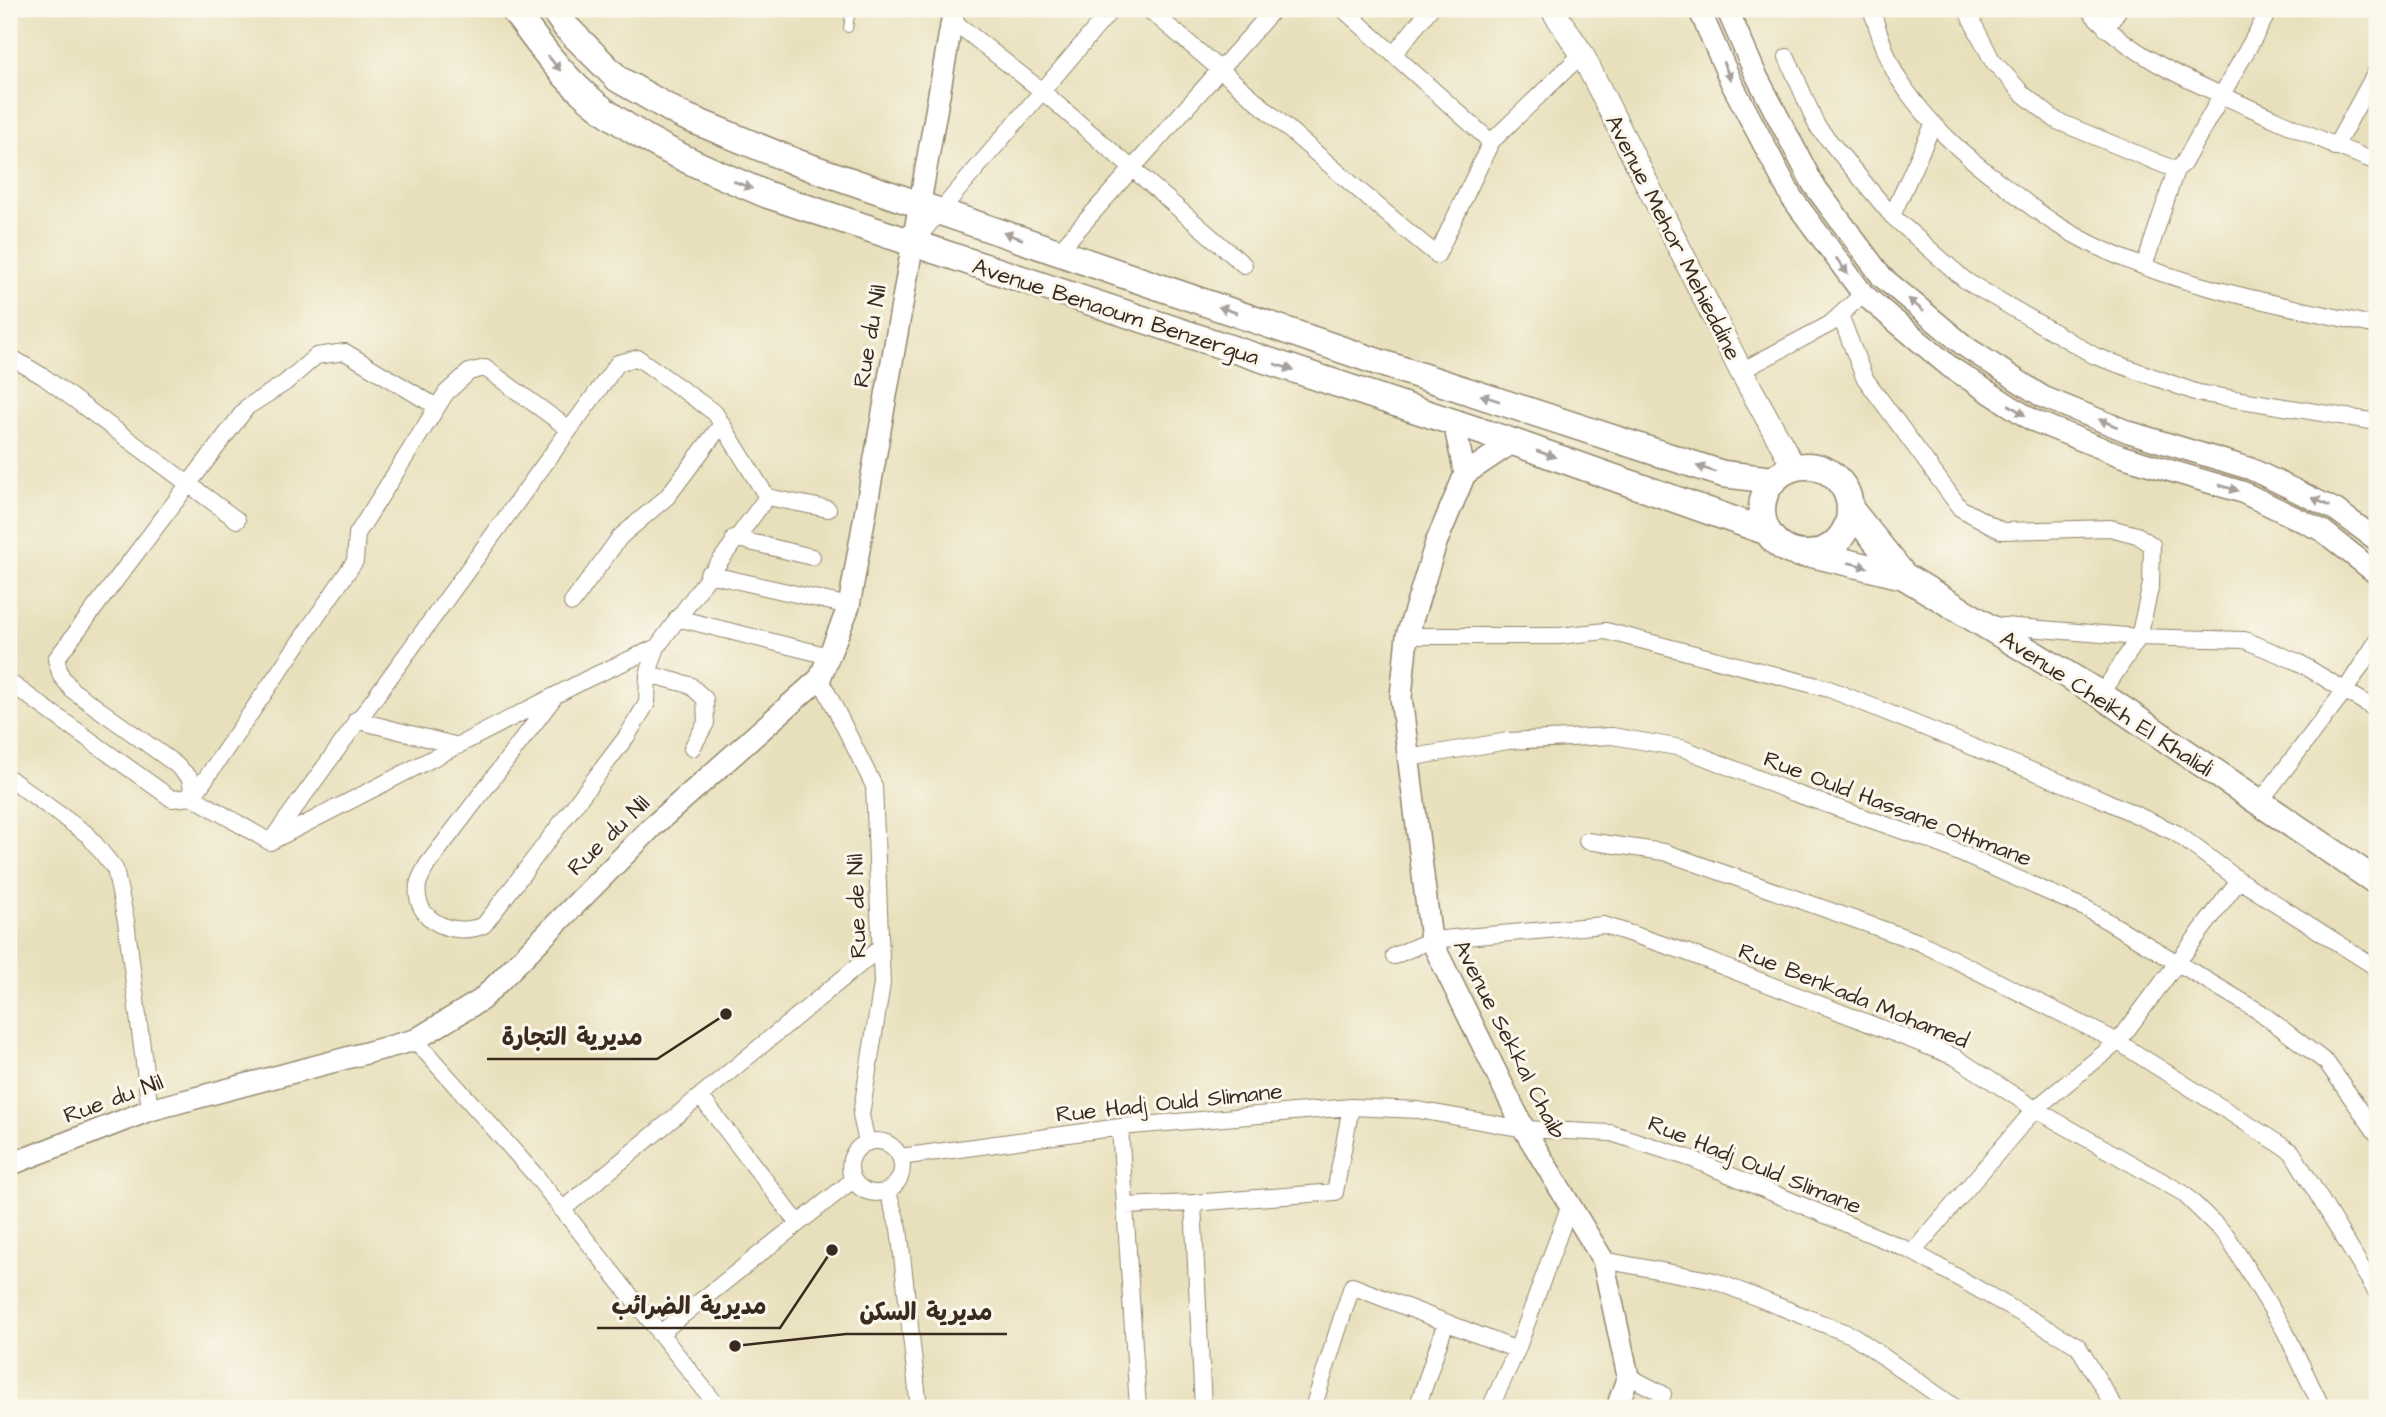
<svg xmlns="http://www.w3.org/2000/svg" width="2386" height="1417" viewBox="0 0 2386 1417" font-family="'Architects Daughter','Playpen Sans Arabic',sans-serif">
<rect width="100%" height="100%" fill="#fbf7ec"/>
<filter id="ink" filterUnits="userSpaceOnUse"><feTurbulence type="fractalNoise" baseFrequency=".0143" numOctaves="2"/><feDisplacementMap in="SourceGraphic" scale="14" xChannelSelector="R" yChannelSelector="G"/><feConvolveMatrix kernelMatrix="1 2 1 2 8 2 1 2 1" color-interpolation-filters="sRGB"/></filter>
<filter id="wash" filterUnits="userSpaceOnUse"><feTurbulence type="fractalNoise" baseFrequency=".00686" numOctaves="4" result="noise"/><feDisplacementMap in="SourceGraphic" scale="28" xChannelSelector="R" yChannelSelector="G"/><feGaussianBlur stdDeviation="1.57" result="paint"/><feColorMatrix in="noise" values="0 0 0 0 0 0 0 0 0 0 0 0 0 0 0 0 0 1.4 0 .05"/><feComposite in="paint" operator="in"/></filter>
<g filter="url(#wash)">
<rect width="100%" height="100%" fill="#e8e0bc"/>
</g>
<g filter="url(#ink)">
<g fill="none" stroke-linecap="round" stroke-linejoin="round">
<g stroke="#92856d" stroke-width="10">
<path id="service" d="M 848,28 L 851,9"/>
</g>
<g stroke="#92856d" stroke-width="18">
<path id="minor" d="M 1148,9 C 1246,89 1338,176 1437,255 L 1491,142 L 1582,54
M 1343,9 L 1491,142
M 1871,9 C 1879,31 1886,58 1898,78 C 1926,122 1963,155 2005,186 C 2022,199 2038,213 2056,224 C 2154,285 2267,301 2377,326
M 1966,9 L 1992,60 L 2023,94 L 2057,121 L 2176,170 L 2183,164 L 2270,9
M 2088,9 C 2131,57 2190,81 2248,107 C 2291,126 2333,146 2377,162
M 952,20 L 1042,91 L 1244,265
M 2106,29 L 2119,9
M 1394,54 L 1430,9
M 1787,57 L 1817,126 L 1892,216 L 1966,281 L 2095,356 L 2198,393 L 2377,422
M 2335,147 L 2377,70
M 1892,216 L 1933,125
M 913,243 L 1112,9
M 1058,252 L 1274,9
M 2144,267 L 2176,170
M 1840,315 L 1864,377 L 1960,508 L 2002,531 L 2110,528 L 2137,535 L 2152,545 L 2151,584 L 2139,637 L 2101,695
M 9,356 L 44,377 L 237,520
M 1741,371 L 1830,324 L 1863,294
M 767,497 L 828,509
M 734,538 L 812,557
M 708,574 L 849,606
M 572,603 L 620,537 L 667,497 L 722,424
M 677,618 L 829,656
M 1992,625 L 2139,637 L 2244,640 L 2298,662 L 2377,710
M 1407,636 L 1559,636 L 1606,631 L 1829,689 L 2097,797 L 2176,833 L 2239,880 L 2377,968
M 820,678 L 874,786 L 882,984 L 861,1115 L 867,1143
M 9,682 L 172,799 L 193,797 L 270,842
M 556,695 L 427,865 C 424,871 419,879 418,885 C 413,922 455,938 484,925 L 627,736 L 647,703 L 648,674 L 690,685 L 705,699 L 706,723 L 692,748
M 356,720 L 458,746
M 1408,758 L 1508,741 L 1612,736 L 1682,748 L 1794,793 L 1932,841 L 2087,909 L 2260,1012 L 2327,1063 L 2377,1134
M 9,778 L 88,835 L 115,869 L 126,921 L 150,1110
M 193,797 L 190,778 L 174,763 L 72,690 L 61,676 L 56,659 L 247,407 L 285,383 L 316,356 L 345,352 L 437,407
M 193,797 L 355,561 L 357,534 L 446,393 L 469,372 L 485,368 L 569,429
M 2259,803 L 2346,689 L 2377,641
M 272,841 L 589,678 L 657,647
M 1587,841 L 1664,852 L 1921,943 L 2118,1042 L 2292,1152 L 2377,1293
M 270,842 L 618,363 L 638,358 L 715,413 L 767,497 L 657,647 L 648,674
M 1394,956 L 1431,940 L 1604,925 L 1686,952 L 1955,1057 L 2035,1109 L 2183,1193 L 2227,1236 L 2285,1331 L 2322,1408
M 415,1040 L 536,1176 L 719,1408
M 700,1096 L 798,1223
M 1120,1127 L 1138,1408
M850 1167a26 26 0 1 1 52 0a26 26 0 1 1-52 0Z
M 900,1157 L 1120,1127 L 1351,1107 L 1418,1110 L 1524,1129 L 1611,1133 L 1692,1159 L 1913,1252 L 2078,1346 L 2115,1408
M 887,1190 L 899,1228 L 919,1408
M 1125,1206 L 1193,1203
M 562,1210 L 881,947
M 1913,1252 L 2035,1109 L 2118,1042 L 2239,880
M 1603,1260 L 1715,1281 L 1854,1336 L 1956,1408
M 659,1334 L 853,1180
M 1628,1376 L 1663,1394 L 1658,1408
M 1203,1408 L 1193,1203 L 1335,1192 L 1351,1107
M 1313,1408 L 1352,1286 L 1517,1350 L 1569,1207
M 1417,1408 L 1446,1322
M 1490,1408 L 1517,1350"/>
</g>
<g stroke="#92856d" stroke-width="24">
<path id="tertiary" d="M 1699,9 L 1732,84 L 1792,198 L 1863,294 L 1950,367 L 2032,420 L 2121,456 L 2242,492 L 2323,531 L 2377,574
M 1727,9 L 1755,73 L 1813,184 L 1882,277 L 1966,347 L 2043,397 L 2129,432 L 2251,469 L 2336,510 L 2377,540
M 1454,423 L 1465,474
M 1465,474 L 1436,543 L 1407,636 L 1401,697 L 1431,940 L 1524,1129 L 1603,1260 L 1628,1376 L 1617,1408
M 1465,474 L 1513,442
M 9,1165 L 150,1110 L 415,1040 L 481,1000 L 652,827 L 820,678 L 849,606 L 954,9"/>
</g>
<g stroke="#92856d" stroke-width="25">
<path id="secondary" d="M 1552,9 L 1582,54 L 1741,371 L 1794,467"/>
</g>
<g stroke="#92856d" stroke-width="29">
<path id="primary" d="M 513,9 C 535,39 557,70 585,95 C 639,142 703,168 768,195 L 1513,442 L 1768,532
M 553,9 L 566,27 L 618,79 L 681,115 L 798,163 L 1375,361 L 1723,474 L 1773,480
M1762 510a44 44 0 1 1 88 0a44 44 0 1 1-88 0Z
M 1851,510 L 1904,576 L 2101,695 L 2377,882
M 1812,554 L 1904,576"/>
</g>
<use href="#service" stroke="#fff" stroke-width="8"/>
<use href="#minor" stroke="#fff" stroke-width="16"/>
<use href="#tertiary" stroke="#fff" stroke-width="21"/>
<use href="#secondary" stroke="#fff" stroke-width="23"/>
<use href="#primary" stroke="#fff" stroke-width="26"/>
</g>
<defs><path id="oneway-solid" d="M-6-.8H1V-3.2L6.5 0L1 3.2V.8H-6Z" transform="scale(1.75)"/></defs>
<g fill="#a79f9a">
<use href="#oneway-solid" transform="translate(554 63) rotate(50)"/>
<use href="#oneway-solid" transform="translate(1727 71) rotate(66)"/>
<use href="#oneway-solid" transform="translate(743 185) rotate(22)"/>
<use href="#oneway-solid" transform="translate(1013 236) rotate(-161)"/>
<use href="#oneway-solid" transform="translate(1842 266) rotate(54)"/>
<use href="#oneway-solid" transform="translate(1916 305) rotate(-140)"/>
<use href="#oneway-solid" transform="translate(1228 310) rotate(-161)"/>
<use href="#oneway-solid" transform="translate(1284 367) rotate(18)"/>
<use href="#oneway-solid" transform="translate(1490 398) rotate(-162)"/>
<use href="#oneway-solid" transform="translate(2017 410) rotate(33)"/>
<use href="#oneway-solid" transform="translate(2108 423) rotate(-158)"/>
<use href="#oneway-solid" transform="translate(1546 454) rotate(19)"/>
<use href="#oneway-solid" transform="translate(1706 469) rotate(-162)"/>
<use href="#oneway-solid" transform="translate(2229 488) rotate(17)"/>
<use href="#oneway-solid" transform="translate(2321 502) rotate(-154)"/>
<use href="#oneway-solid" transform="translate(1858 565) rotate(14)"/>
</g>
</g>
<g text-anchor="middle" stroke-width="6" stroke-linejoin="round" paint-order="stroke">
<g font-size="23" fill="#3b2a1e" stroke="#fbf7ec">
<text transform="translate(1674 237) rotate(63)" y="8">Avenue Mehor Mehieddine</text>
<text transform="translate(1116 311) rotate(18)" y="8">Avenue Benaoum Benzergua</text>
<text transform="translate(869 336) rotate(-80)" y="8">Rue du Nil</text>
<text transform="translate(2107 703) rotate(33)" y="8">Avenue Cheikh El Khalidi</text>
<text transform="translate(1898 808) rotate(21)" y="8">Rue Ould Hassane Othmane</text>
<text transform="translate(608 835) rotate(-44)" y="8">Rue du Nil</text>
<text transform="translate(856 906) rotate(-92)" y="8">Rue de Nil</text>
<text transform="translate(1854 995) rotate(22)" y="8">Rue Benkada Mohamed</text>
<text transform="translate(1510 1039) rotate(63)" y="8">Avenue Sekkal Chaib</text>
<text transform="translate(113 1098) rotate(-20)" y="8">Rue du Nil</text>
<text transform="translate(1169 1102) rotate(-6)" y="8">Rue Hadj Ould Slimane</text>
<text transform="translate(1755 1164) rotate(22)" y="8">Rue Hadj Ould Slimane</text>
</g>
</g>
<path fill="none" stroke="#3b2a1e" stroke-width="2.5" d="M726 1014L657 1059H487M832 1250L780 1328H597M735 1346L846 1334H1007"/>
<g fill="#3b2a1e" stroke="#fbf7ec" stroke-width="2.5">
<circle cx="726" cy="1014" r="7"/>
<circle cx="832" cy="1250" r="7"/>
<circle cx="735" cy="1346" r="7"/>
</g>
<g font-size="24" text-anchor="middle" font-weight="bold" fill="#3b2a1e" stroke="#fbf7ec" stroke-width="6" stroke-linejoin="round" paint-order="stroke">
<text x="572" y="1045">مديرية التجارة</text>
<text x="689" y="1314">مديرية الضرائب</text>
<text x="926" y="1320">مديرية السكن</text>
</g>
<rect width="2386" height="1417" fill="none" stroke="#fbf7ec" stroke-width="35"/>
</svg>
